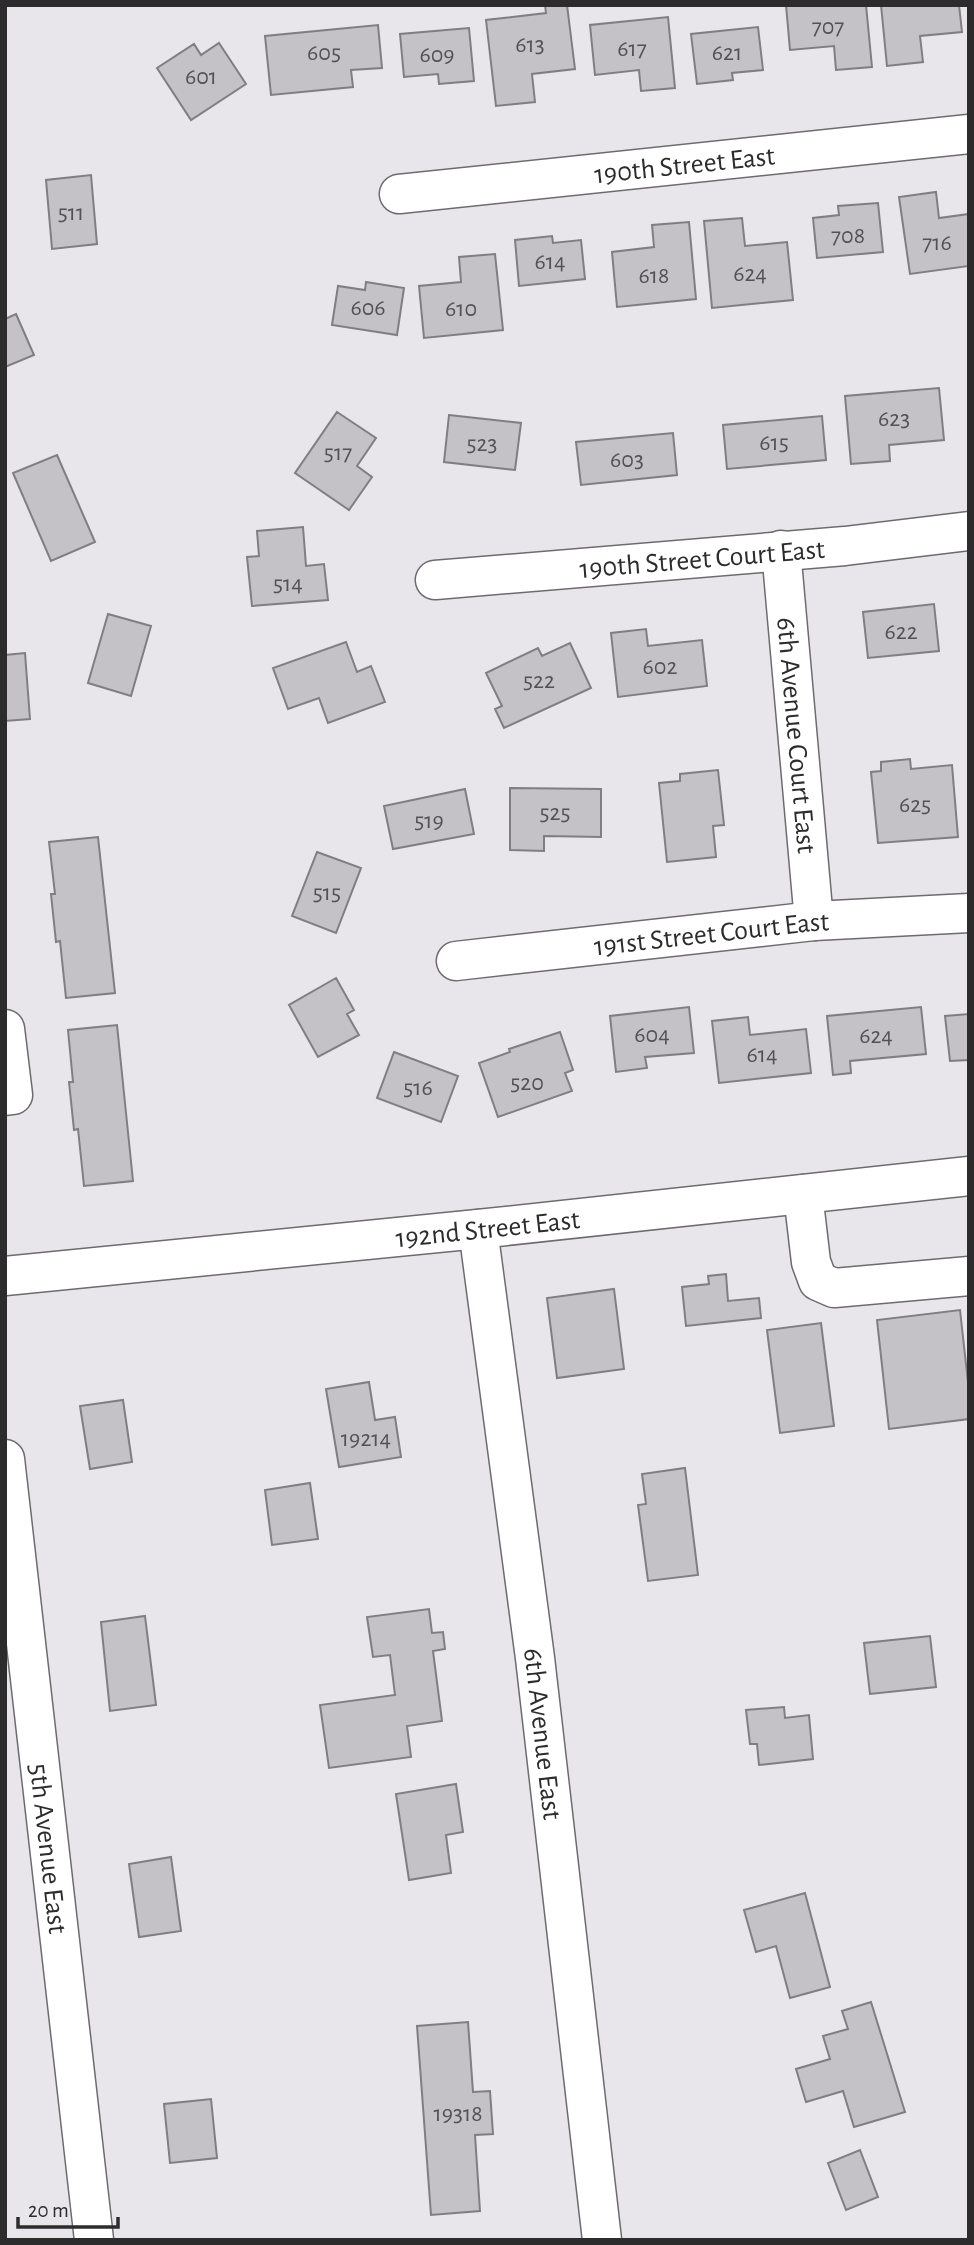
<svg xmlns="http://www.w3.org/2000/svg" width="974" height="2245" viewBox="0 0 974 2245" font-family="'Alegreya Sans',sans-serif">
<rect width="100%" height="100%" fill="#e8e6ea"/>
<path fill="#c4c2c6" stroke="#807e81" stroke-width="2" d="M 545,5 L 567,5 L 575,69 L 532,74 L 535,102 L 496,106 L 486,20 L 546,13 Z
M 786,5 L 866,5 L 872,67 L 836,70 L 834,46 L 790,50 Z
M 881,5 L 959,5 L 962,32 L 920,36 L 923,62 L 887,66 Z
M 668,17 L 675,88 L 641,91 L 639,70 L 595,75 L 590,25 Z
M 378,25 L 382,68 L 351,70 L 353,87 L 271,95 L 265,36 Z
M 758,27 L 763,70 L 732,73 L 733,80 L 697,84 L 691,34 Z
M 469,28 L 474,81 L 439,84 L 438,74 L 404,77 L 400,34 Z
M 219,43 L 246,84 L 191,120 L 157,68 L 194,44 L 201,55 Z
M 91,175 L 97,244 L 52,249 L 46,180 Z
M 936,192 L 939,218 L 969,214 L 969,266 L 910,274 L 899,197 Z
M 878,203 L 883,252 L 817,258 L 813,218 L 839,215 L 838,206 Z
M 742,218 L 745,246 L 787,242 L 793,300 L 712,308 L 704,221 Z
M 689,222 L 696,299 L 617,307 L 612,252 L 654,247 L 652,225 Z
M 552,236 L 553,243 L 581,240 L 585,279 L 519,286 L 515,240 Z
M 495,254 L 503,330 L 424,338 L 419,286 L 461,282 L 459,257 Z
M 366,282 L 404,288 L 397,335 L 332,325 L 338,286 L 365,290 Z
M 16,314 L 34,355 L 5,367 L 5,319 Z
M 939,388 L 944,440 L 889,445 L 890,461 L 851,464 L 845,396 Z
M 337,412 L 376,438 L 357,466 L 372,477 L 349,510 L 295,473 Z
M 449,415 L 521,423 L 515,470 L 444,462 Z
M 822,416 L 826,460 L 727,469 L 723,425 Z
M 673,433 L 677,475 L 581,485 L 576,442 Z
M 57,455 L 95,542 L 51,561 L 13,473 Z
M 303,527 L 306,566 L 324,564 L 328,600 L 252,606 L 247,557 L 259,556 L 257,531 Z
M 934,604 L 939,651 L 868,658 L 863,612 Z
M 108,614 L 151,626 L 131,696 L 88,683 Z
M 646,629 L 648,646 L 702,640 L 707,686 L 618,697 L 611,633 Z
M 346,642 L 357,672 L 371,666 L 385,702 L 328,723 L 319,698 L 288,709 L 273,668 Z
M 570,643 L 591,688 L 504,728 L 495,709 L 502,706 L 486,673 L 538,648 L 542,656 Z
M 25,653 L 30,719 L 5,721 L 5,655 Z
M 910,759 L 911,769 L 952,765 L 958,837 L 878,843 L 871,772 L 881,771 L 881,762 Z
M 718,770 L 724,825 L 713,826 L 716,857 L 667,862 L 659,783 L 680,781 L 680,774 Z
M 510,788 L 601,789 L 601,837 L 544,836 L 544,851 L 510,850 Z
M 465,789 L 474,834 L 393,849 L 384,806 Z
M 98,837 L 115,993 L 66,998 L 60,941 L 56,942 L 51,894 L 55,894 L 49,842 Z
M 317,852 L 361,868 L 336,933 L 292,916 Z
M 336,978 L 354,1010 L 347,1014 L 359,1035 L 318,1057 L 289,1005 Z
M 689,1007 L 694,1053 L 645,1057 L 647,1068 L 616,1072 L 610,1016 Z
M 921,1007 L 926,1054 L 850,1061 L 851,1073 L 833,1075 L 827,1016 Z
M 969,1014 L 969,1060 L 950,1061 L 945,1016 Z
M 748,1017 L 750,1035 L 806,1029 L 811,1073 L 719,1083 L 712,1021 Z
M 117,1025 L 133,1181 L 84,1186 L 78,1129 L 74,1130 L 69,1082 L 73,1082 L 68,1030 Z
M 560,1032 L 573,1070 L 565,1073 L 572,1091 L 498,1117 L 479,1063 L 510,1052 L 509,1049 Z
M 394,1052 L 458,1076 L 441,1122 L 377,1098 Z
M 726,1274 L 728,1301 L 759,1298 L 761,1318 L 686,1326 L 682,1287 L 709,1284 L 708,1276 Z
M 614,1289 L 624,1369 L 557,1378 L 547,1298 Z
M 960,1310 L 969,1391 L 969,1419 L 889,1429 L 877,1320 Z
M 821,1323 L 834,1426 L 780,1433 L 767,1330 Z
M 369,1382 L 375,1420 L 395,1417 L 401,1457 L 339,1467 L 326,1389 Z
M 123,1400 L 132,1462 L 90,1469 L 80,1406 Z
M 685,1468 L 698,1575 L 648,1581 L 638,1505 L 646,1504 L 642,1474 Z
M 310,1483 L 318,1539 L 272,1545 L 265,1490 Z
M 429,1609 L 432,1633 L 443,1632 L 445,1649 L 433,1651 L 442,1721 L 407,1726 L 411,1757 L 329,1768 L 320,1705 L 395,1695 L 390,1655 L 373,1657 L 367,1617 Z
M 145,1616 L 156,1705 L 110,1711 L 101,1622 Z
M 930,1636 L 936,1687 L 870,1694 L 864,1643 Z
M 784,1707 L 785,1718 L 809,1715 L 813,1759 L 759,1765 L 757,1744 L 750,1744 L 746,1710 Z
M 456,1784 L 463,1832 L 446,1835 L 451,1873 L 409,1880 L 396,1794 Z
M 171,1857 L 181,1931 L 139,1937 L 129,1864 Z
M 805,1893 L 830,1987 L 790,1998 L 776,1946 L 756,1952 L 744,1910 Z
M 871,2002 L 905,2112 L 854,2127 L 843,2091 L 806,2102 L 796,2069 L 830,2059 L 823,2036 L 848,2029 L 842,2011 Z
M 468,2022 L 473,2092 L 490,2091 L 493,2134 L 475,2135 L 480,2211 L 431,2215 L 417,2026 Z
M 211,2099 L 217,2158 L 170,2163 L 164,2104 Z
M 860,2150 L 878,2197 L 846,2210 L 828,2163 Z"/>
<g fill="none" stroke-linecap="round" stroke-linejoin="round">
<g stroke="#6d6b6f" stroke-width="41">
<g id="minor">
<path id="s1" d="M 399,194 L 969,134"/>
<path id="s2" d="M 781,550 L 814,921"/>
<path id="s3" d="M 435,580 L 845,546 L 969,531"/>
<path id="s4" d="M 456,961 L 814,921 L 969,913"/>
<path d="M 5,1029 L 13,1095 L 5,1096"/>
<path d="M 803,1194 L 811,1262 L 818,1281 L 834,1288 L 969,1276"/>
<path id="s5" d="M 478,1229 L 535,1658 L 602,2240"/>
<path id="s6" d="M 5,1276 L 478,1229 L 969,1176"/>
<path id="s7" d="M 5,1459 L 94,2240"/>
</g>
</g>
<use href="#minor" stroke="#fff" stroke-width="38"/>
</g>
<g text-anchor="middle" stroke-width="5" stroke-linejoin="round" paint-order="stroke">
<g font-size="24" fill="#535253">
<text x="828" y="34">707</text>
<text x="530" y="52">613</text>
<text x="632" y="56">617</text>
<text x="324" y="60">605</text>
<text x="727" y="60">621</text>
<text x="437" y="62">609</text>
<text x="201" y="84">601</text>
<text x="71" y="220">511</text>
<text x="848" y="243">708</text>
<text x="937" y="250">716</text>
<text x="550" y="269">614</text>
<text x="750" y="281">624</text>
<text x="654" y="283">618</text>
<text x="368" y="315">606</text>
<text x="461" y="316">610</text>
<text x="894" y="426">623</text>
<text x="774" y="450">615</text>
<text x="482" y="451">523</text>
<text x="338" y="460">517</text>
<text x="627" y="467">603</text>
<text x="288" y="591">514</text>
<text x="901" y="639">622</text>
<text x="660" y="674">602</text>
<text x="539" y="688">522</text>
<text x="915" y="812">625</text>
<text x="555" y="820">525</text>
<text x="429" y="828">519</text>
<text x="327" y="900">515</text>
<text x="652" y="1042">604</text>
<text x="876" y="1043">624</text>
<text x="762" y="1062">614</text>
<text x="527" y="1090">520</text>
<text x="418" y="1095">516</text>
<text x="366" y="1446">19214</text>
<text x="458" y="2121">19318</text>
</g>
<g font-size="28" fill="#2d2c2d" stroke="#e8e6ea">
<text dy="10" stroke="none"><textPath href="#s1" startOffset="287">190th Street East</textPath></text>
<text dy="10" stroke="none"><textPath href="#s3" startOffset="268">190th Street Court East</textPath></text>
<text dy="10" stroke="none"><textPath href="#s2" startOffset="186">6th Avenue Court East</textPath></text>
<text dy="10" stroke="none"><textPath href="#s4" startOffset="257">191st Street Court East</textPath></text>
<text dy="10" stroke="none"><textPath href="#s6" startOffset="485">192nd Street East</textPath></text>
<text dy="10" stroke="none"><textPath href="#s5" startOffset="509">6th Avenue East</textPath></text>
<text dy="10" stroke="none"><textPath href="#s7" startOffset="392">5th Avenue East</textPath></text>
</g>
</g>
<rect width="974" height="2245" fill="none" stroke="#2d2c2d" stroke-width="14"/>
<path d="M18 2217v10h100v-10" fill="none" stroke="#2d2c2d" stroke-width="3.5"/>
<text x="28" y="2217" font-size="21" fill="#2d2c2d" stroke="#e8e6ea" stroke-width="5" paint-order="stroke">20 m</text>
</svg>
